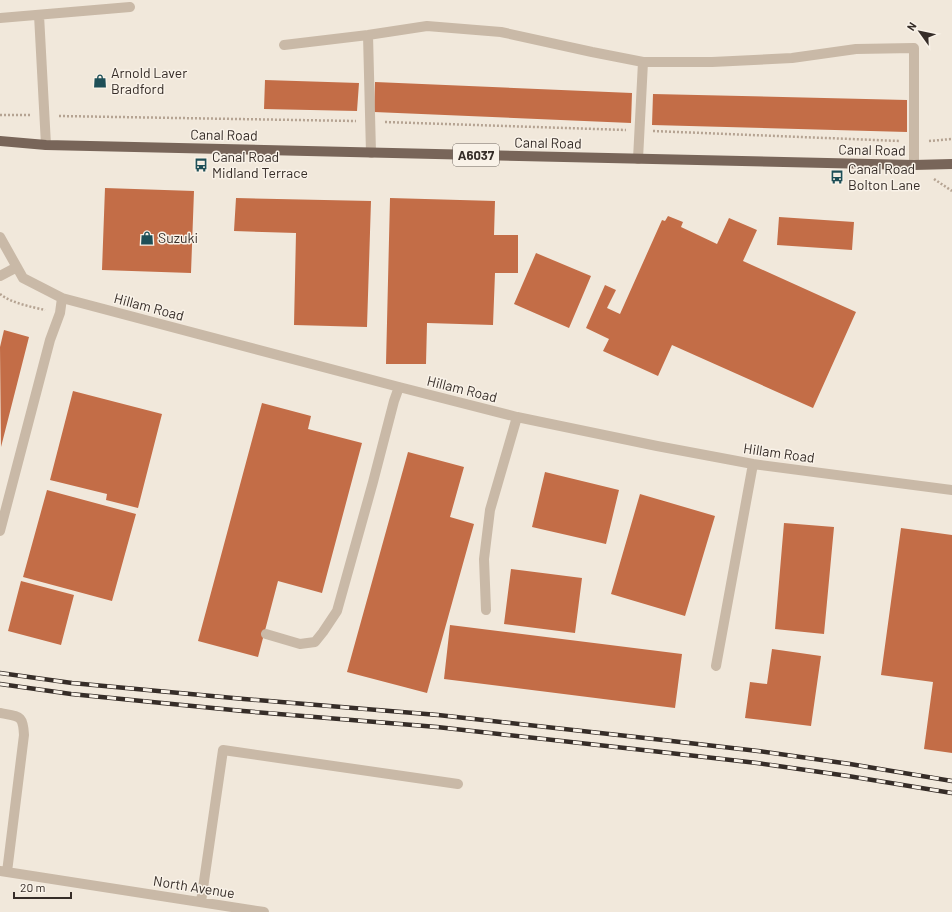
<svg xmlns="http://www.w3.org/2000/svg" width="952" height="912" viewBox="0 0 952 912" font-family="Barlow,sans-serif">
<rect width="100%" height="100%" fill="#f1e8db"/>
<path fill="#c36d47" d="M 265,80 L 359,83 L 357,111 L 264,109 Z
M 375,82 L 632,93 L 631,123 L 374,112 Z
M 653,94 L 907,100 L 907,132 L 652,125 Z
M 105,188 L 194,191 L 191,273 L 102,270 Z
M 236,198 L 371,201 L 367,327 L 294,325 L 296,233 L 234,231 Z
M 390,198 L 495,201 L 494,235 L 518,235 L 518,273 L 495,273 L 493,325 L 427,323 L 426,364 L 386,364 Z
M 668,216 L 683,222 L 681,227 L 717,244 L 729,218 L 757,230 L 743,261 L 856,312 L 813,408 L 672,345 L 658,376 L 603,351 L 609,339 L 586,328 L 605,285 L 616,290 L 607,308 L 620,314 L 662,220 L 665,221 Z
M 779,217 L 854,222 L 852,250 L 777,245 Z
M 536,253 L 591,276 L 569,328 L 514,304 Z
M 4,330 L 29,337 L 1,447 L 0,347 Z
M 73,391 L 162,414 L 138,508 L 106,500 L 107,494 L 50,480 Z
M 262,403 L 311,416 L 308,429 L 362,443 L 322,593 L 278,581 L 258,657 L 198,641 Z
M 408,452 L 464,467 L 450,517 L 474,524 L 427,693 L 347,672 Z
M 545,472 L 619,490 L 606,544 L 532,527 Z
M 47,490 L 136,514 L 112,601 L 23,577 Z
M 640,494 L 715,516 L 685,616 L 611,594 Z
M 784,523 L 834,527 L 824,634 L 775,629 Z
M 901,528 L 952,535 L 952,753 L 924,749 L 933,682 L 881,675 Z
M 511,569 L 582,578 L 575,633 L 504,624 Z
M 21,581 L 74,595 L 61,645 L 8,631 Z
M 450,625 L 682,654 L 675,708 L 444,679 Z
M 772,649 L 821,656 L 811,726 L 745,718 L 750,682 L 767,684 Z"/>
<g fill="none" stroke-linecap="round" stroke-linejoin="round">
<path stroke="#b5a392" stroke-width="2.5" stroke-dasharray="2 2" stroke-linecap="butt" d="M 0,115 L 30,115
M 59,116 L 356,121
M 385,122 L 626,130
M 653,131 L 900,141
M 929,141 L 952,139
M 934,179 L 952,191
M 0,294 C 11,303 32,307 45,310"/>
<path stroke="#c9b9a7" stroke-width="10" d="M 39,15 L 46,145
M 0,18 L 130,7
M 368,35 L 371,153
M 284,45 L 368,35 L 427,26 L 501,32 L 592,52 L 643,62 L 712,62 L 792,58 L 856,49 L 914,48 L 914,165
M 638,159 L 643,62
M 0,237 L 23,278 L 62,298 L 399,387 L 517,417 L 657,446 L 753,464 L 952,490
M 0,276 L 17,267
M 0,531 L 50,340 L 60,313 L 62,298
M 486,610 L 484,559 L 490,510 L 517,417
M 266,634 L 300,644 L 315,642 L 323,632 L 337,611 L 373,482 L 394,401 L 399,387
M 716,666 L 753,464
M 0,713 C 19,717 23,714 24,735 L 7,872
M 0,871 L 264,912
M 201,902 L 223,750 L 458,784"/>
<path stroke="#786559" stroke-width="10" d="M 0,141 L 46,145 L 914,165 L 952,164"/>
<g stroke="#362d28" stroke-width="4.5">
<path id="rail" d="M 0,673 L 72,683 L 244,699 L 438,715 L 663,740 L 758,751 L 850,764 L 952,781
M 0,684 L 71,694 L 243,711 L 437,727 L 661,752 L 757,763 L 848,776 L 952,793"/>
</g>
<use href="#rail" stroke="#f9f2e8" stroke-width="3" stroke-dasharray="9" stroke-linecap="butt"/>
</g>
<defs>
<g id="shop-bare" transform="scale(1.08)"><path d="M-5-2.5h2.3a2.7 3.5 0 0 1 5.4 0H5L5.5 6h-11ZM-1.5-2.5h3a1.5 2.3 0 0 0-3 0Z" fill="#1e4f57" stroke="#f9f2e8" stroke-width="2.5" paint-order="stroke"/></g>
<g id="bus-bare" transform="scale(1.08)"><path d="M-5-6H5V4H4V6H2V4H-2V6H-4V4H-5ZM-3.5-4V0h7V-4ZM-3.5 1.2v1.5H-2V1.2ZM2 1.2v1.5H3.5V1.2Z" fill="#1e4f57" stroke="#f9f2e8" stroke-width="2.5" paint-order="stroke"/></g>
</defs>
<g fill-rule="evenodd">
<use href="#shop-bare" x="100" y="81"/>
<use href="#bus-bare" x="201" y="165"/>
<use href="#bus-bare" x="837" y="177"/>
<use href="#shop-bare" x="147" y="238"/>
</g>
<g text-anchor="middle" stroke-width="3" stroke-linejoin="round" paint-order="stroke">
<rect fill="#f9f2e8" stroke="#706862" stroke-width="1" x="453" y="144" width="46" height="22" rx="3"/>
<g font-size="13" font-weight="bold" fill="#362d28">
<text x="476" y="160">A6037</text>
</g>
<g font-size="14" fill="#362d28" stroke="#f9f2e8" text-anchor="start">
<text x="111" y="78">Arnold Laver<tspan x="111" dy="16">Bradford</tspan></text>
<text x="212" y="162">Canal Road<tspan x="212" dy="16">Midland Terrace</tspan></text>
<text x="848" y="174">Canal Road<tspan x="848" dy="16">Bolton Lane</tspan></text>
<text x="158" y="243">Suzuki</text>
</g>
<g font-size="14" fill="#362d28" stroke="#f9f2e8">
<text transform="translate(224 135) rotate(1)" y="5">Canal Road</text>
<text transform="translate(548 143) rotate(1)" y="5">Canal Road</text>
<text transform="translate(872 150) rotate(1)" y="5">Canal Road</text>
<text transform="translate(149 307) rotate(15)" y="5">Hillam Road</text>
<text transform="translate(462 389) rotate(14)" y="5">Hillam Road</text>
<text transform="translate(779 453) rotate(8)" y="5">Hillam Road</text>
<text transform="translate(194 887) rotate(9)" y="5">North Avenue</text>
</g>
</g>
<g transform="translate(920 32) rotate(303)" stroke="#f9f2e8" stroke-width="3" paint-order="stroke">
<path d="M0-3L7 15L0 10L-7 15Z" fill="#362d28"/>
<text y="-6" font-size="11" font-weight="bold" text-anchor="middle" fill="#362d28">N</text>
</g>
<path d="M14 892v6h57v-6" fill="none" stroke="#362d28" stroke-width="2"/>
<text x="20" y="892" font-size="12" fill="#362d28" stroke="#f9f2e8" stroke-width="3" paint-order="stroke">20 m</text>
</svg>
